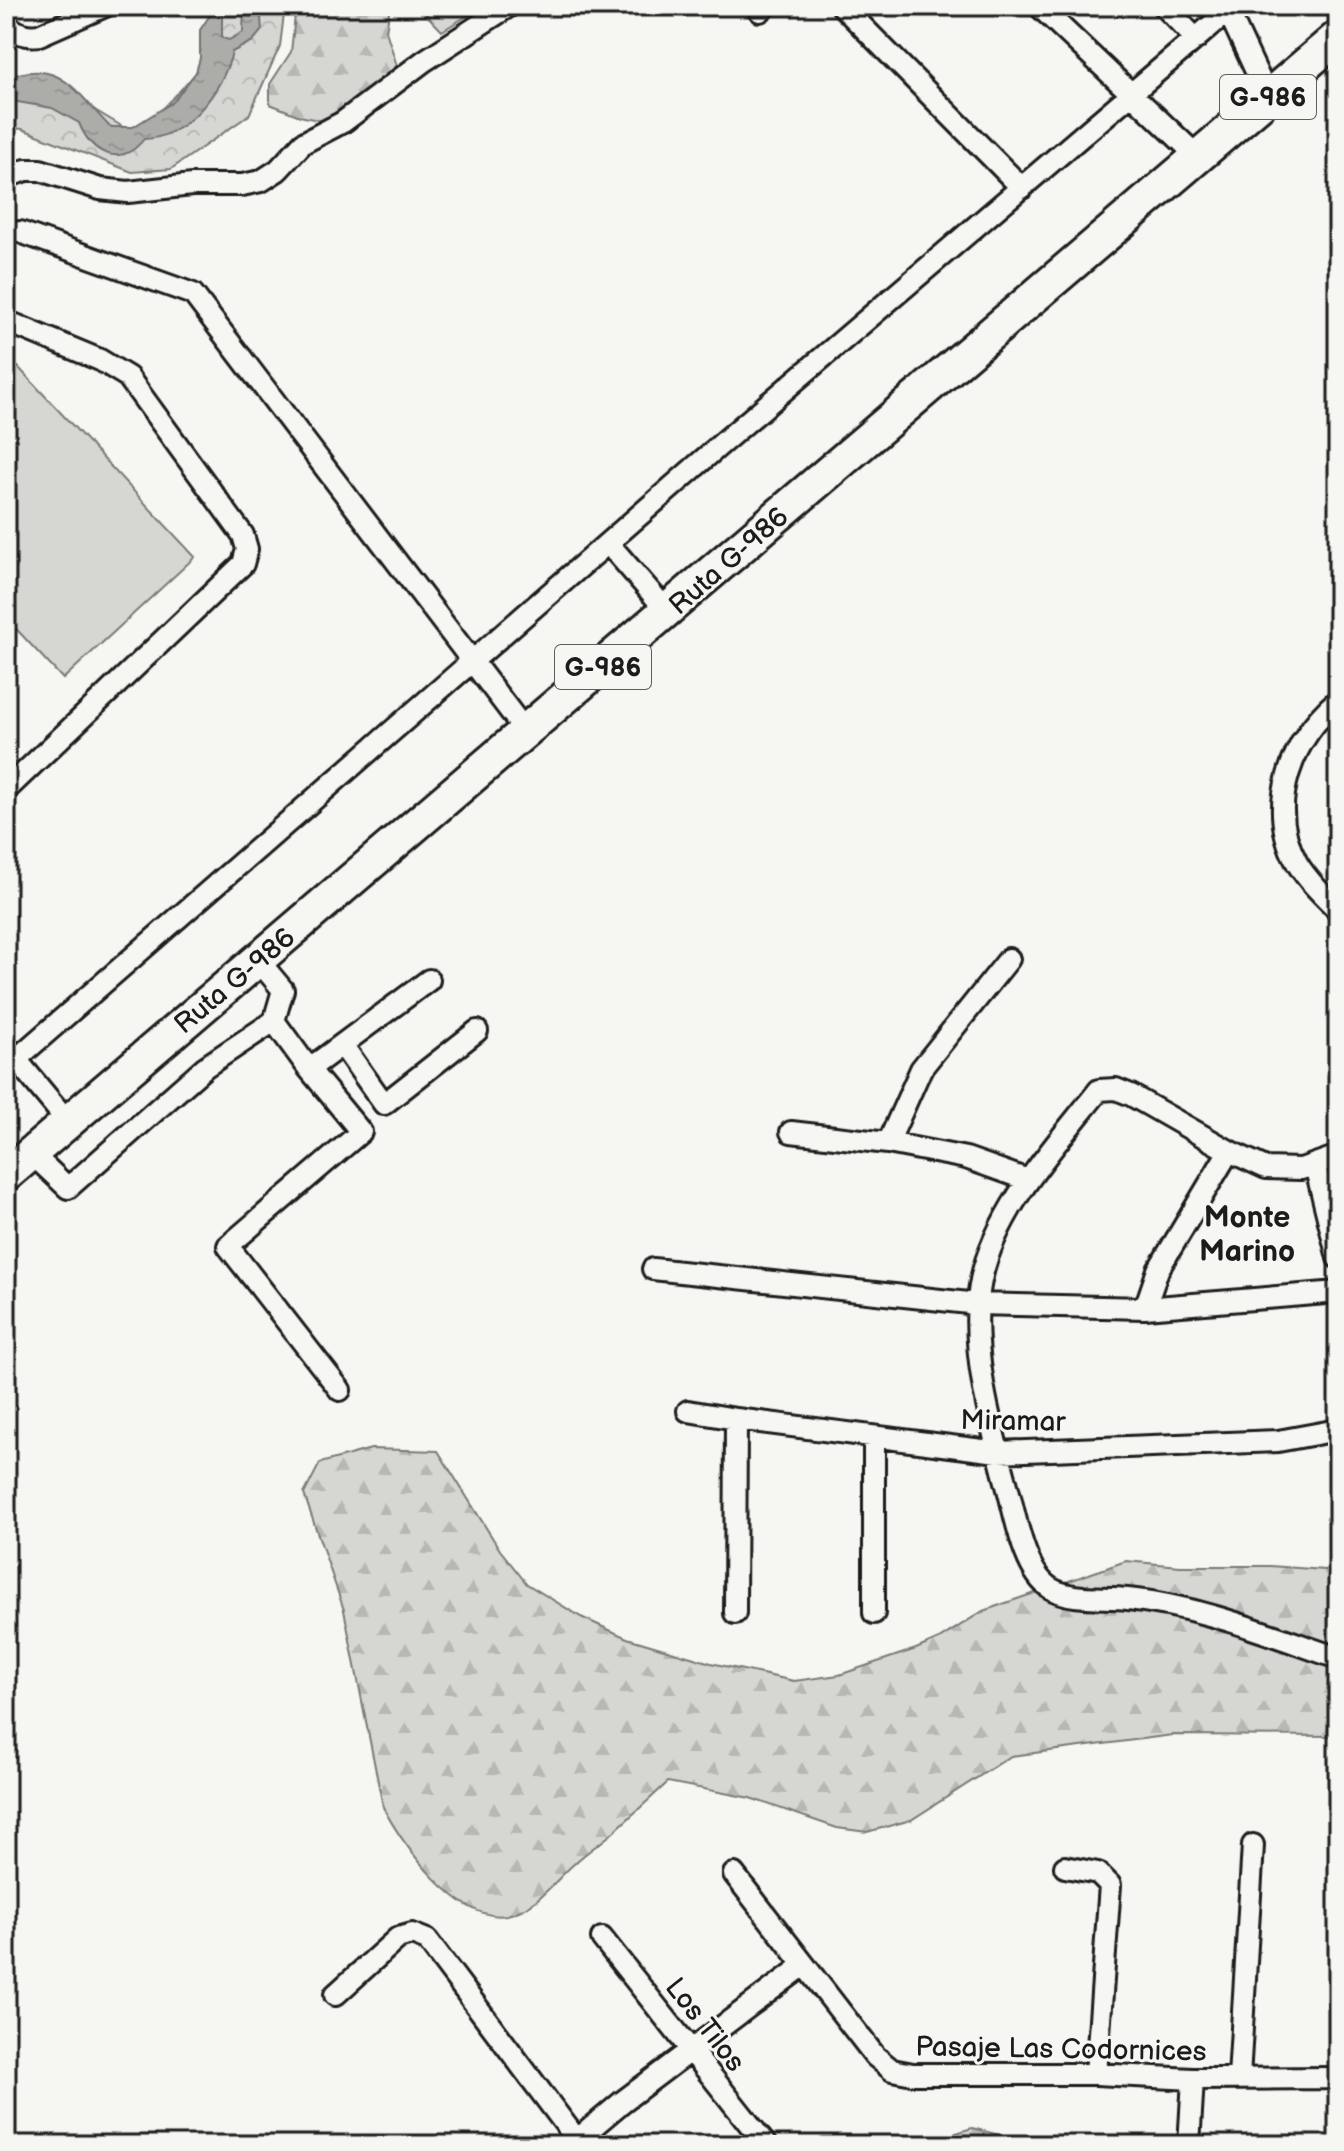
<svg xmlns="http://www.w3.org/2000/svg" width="1344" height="2151" viewBox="0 0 1344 2151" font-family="'Balsamiq Sans',sans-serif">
<defs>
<pattern id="forest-firs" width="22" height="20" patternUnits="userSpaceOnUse" patternTransform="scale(2)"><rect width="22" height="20" fill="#d6d6d2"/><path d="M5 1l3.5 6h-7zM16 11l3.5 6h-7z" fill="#b7b7b4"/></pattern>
<pattern id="park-crowns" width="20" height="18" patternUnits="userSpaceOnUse" patternTransform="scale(2)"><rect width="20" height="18" fill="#d6d6d2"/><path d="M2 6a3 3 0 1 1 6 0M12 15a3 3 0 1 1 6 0" fill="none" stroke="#b7b7b4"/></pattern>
<pattern id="water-ripples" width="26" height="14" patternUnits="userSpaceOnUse" patternTransform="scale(2)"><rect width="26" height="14" fill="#acaca9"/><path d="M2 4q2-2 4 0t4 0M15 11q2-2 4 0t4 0" fill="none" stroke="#939391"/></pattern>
</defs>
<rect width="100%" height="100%" fill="#f6f6f2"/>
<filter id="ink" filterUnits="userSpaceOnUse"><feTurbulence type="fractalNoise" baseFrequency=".0125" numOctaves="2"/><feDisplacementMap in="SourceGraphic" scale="16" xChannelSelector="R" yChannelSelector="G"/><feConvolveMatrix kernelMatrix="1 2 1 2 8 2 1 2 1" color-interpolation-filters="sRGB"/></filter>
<g filter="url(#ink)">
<path fill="url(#forest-firs)" stroke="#797977" stroke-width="2" d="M 296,6 L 390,6 L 386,31 L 397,66 L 326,122 L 300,116 L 270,104 L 270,84 L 291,52 Z
M 418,6 L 483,6 L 442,31 Z
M 371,1449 L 438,1451 L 500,1550 L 527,1584 L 581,1617 L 627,1638 L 711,1663 L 794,1681 L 839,1675 L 916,1649 L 939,1639 L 983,1611 L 1126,1561 L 1180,1566 L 1270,1566 L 1338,1571 L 1338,1736 L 1173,1735 L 1011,1756 L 911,1820 L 867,1832 L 837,1828 L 750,1798 L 668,1782 C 649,1800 629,1818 609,1836 C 598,1845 585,1853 575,1863 C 553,1882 537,1908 507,1915 C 459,1924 401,1843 383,1807 L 344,1610 L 304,1494 L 320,1463 Z
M 972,2128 L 1039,2145 L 937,2145 L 947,2136 Z"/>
<path fill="url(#park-crowns)" stroke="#797977" stroke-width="2" d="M 222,6 L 285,6 L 280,46 L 249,115 L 171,169 L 132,172 L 22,129 L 6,127 L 6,85 L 51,84 L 125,128 L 148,125 L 212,56 Z"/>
<path fill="#d6d6d2" stroke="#797977" stroke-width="2" d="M 6,354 L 195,557 L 63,679 L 6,618 Z"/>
<path fill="url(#water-ripples)" stroke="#727271" stroke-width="2" d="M 216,6 L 222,6 L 222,38 L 229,40 L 243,32 L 244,6 L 260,6 L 262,30 L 253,41 L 232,52 C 223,90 187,138 144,139 C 121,168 92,155 79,123 L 52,108 L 6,100 L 6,78 C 60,57 76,92 110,127 L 133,127 L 173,102 L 196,72 L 200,58 L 200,30 Z"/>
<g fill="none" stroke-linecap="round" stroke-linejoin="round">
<g stroke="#1c1c1c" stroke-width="26">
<path id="minor" d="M 842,6 L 1022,188
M 1039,6 L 1198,157
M 1164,6 L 1196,39
M 760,11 L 766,6
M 6,24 C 17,33 25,37 39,35 L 105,6
M 6,177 L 26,170 L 40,170 L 100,189 L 128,192 L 192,185 L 242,185 L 261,181 L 278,170 L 303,143 L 343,122 L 424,61 L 509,6
M 20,232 L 193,294 L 526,732
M 6,321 L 100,360 L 128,377 L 243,535 L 247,549 L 243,564 L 6,790
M 608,543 L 668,612
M 1338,700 C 1292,739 1265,805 1297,863 C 1308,881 1323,895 1338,910
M 258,960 L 283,990 L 274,1021 L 309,1069 L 361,1132 L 228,1246 L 340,1390
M 343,1046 L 384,1104 L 477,1031
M 6,1047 L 68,1122
M 6,1068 L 720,445 L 1228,11 L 1268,97
M 309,1069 L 429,980
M 791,1132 L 888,1143 L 966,1158 L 1028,1180
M 888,1143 L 921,1069 L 1009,959
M 31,1153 L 68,1188 L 205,1067 L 274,1021
M 1338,1156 L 1301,1169 L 1266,1168 L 1229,1151 L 1131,1095 L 1116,1089 L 1099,1090 C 1055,1146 996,1209 981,1280 C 968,1344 991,1427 1008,1489 C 1016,1518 1024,1571 1050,1588 C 1071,1601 1104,1596 1128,1599 C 1200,1606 1270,1635 1338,1658
M 1315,1165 L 1338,1258
M 653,1269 L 978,1304 L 1145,1308 L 1338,1292
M 1145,1308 L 1158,1270 L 1229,1151
M 688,1411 L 736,1419 L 998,1452 L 1278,1441 L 1338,1430
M 874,1438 L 874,1613
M 735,1613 L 736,1419
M 1065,1867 L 1098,1873 L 1110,1885 L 1096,2074
M 734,1874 L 875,2056 L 892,2070 L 913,2074 L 1096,2074 L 1193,2079 L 1338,2078 L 1338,2081
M 602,1938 L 766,2145
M 335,1995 L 398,1938 L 412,1934 L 427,1940 L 577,2140
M 1239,2078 L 1253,1845
M 571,2145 L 622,2102 L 804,1965
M 1189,2145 L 1193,2079"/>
</g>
<g stroke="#1c1c1c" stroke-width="38">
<path id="primary" d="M 6,1175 L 1338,37"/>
</g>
<use href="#minor" stroke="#f6f6f2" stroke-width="20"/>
<use href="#primary" stroke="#f6f6f2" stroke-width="32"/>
</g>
</g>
<g text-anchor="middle" stroke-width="6" stroke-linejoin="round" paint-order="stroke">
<g fill="#f6f6f2" stroke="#5d5d5c" stroke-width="2">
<rect x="1220" y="75" width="96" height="44" rx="6"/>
<rect x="555" y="645" width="96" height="44" rx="6"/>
</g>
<g font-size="26" font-weight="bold" fill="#1c1c1c">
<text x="1268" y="106">G-986</text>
<text x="603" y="676">G-986</text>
</g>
<g font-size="28" fill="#1c1c1c" stroke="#f6f6f2">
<text transform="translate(728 560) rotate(-41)" y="10">Ruta G-986</text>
<text transform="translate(234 980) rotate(-40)" y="10">Ruta G-986</text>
<text transform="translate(1013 1420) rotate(1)" y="10">Miramar</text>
<text transform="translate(706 2024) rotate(52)" y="10">Los Tilos</text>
<text transform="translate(1061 2048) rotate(1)" y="10">Pasaje Las Codornices</text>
</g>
<g font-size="30" font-weight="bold" fill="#1c1c1c" stroke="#f6f6f2">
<text x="1247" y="1227">Monte<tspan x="1247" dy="34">Marino</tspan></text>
</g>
</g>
<rect width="1344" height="2151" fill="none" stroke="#f6f6f2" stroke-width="32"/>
<rect x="16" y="16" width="1312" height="2119" fill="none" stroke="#1c1c1c" stroke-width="3" filter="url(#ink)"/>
</svg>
